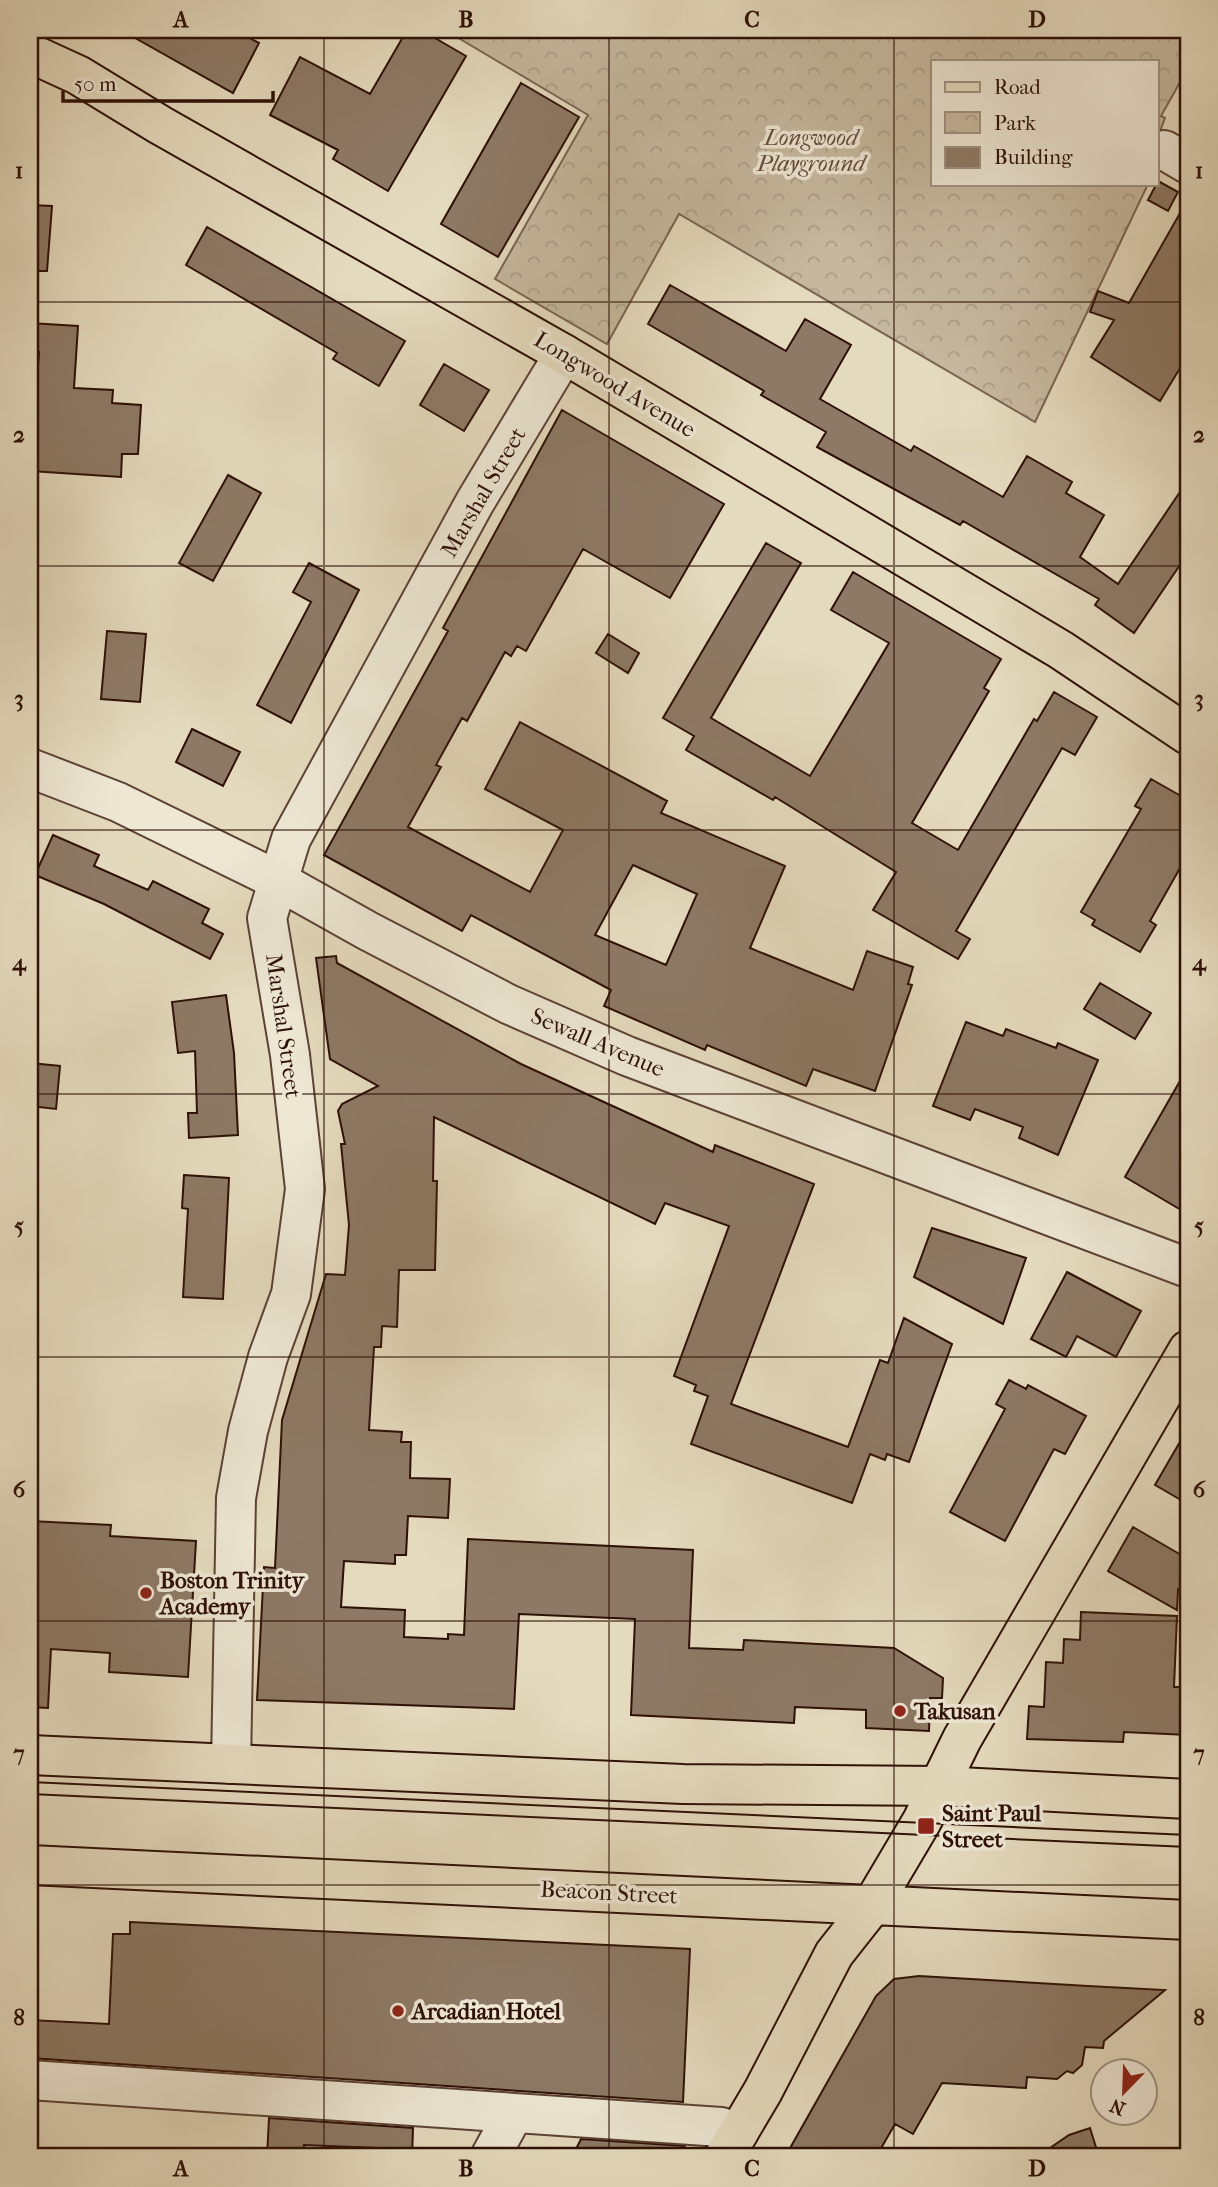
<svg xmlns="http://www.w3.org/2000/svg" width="1218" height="2187" viewBox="0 0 1218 2187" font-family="'IM FELL French Canon',serif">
<defs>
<pattern id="park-crowns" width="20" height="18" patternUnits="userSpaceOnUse" patternTransform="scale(1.75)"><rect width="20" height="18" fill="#c5b89e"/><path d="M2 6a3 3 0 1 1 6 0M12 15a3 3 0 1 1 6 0" fill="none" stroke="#aa9d87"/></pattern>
</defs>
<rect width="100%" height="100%" fill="#e4dabd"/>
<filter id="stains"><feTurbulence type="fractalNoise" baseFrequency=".00286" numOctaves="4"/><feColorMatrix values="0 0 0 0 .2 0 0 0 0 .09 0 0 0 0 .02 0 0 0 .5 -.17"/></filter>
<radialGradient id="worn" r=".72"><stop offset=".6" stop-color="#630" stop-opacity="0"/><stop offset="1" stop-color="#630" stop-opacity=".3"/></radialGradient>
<path fill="url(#park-crowns)" stroke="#7a6452" stroke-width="2" d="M 445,30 L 1188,30 L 1188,68 L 1161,116 L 1165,118 L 1157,139 L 1157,61 L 933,61 L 933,184 L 1148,184 L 1035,422 L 679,214 L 607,344 L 495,279 L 588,115 Z"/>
<path fill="#8d7965" stroke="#2e1006" stroke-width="2" fill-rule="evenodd" d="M 121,30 L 234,30 L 259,43 L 233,93 Z
M 407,30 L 421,30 L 466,56 L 388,191 L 333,159 L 338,150 L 270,115 L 300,57 L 370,94 Z
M 521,83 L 579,117 L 498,257 L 441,224 Z
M 1158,181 L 1178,192 L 1168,211 L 1148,200 Z
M 1188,199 L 1188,355 L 1160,401 L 1091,357 L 1114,320 L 1090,312 L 1098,291 L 1129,303 Z
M 30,205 L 52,206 L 47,271 L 30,271 Z
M 207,227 L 405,341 L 379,386 L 333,359 L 337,353 L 186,265 Z
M 670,285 L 786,351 L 805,319 L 851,345 L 820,399 L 911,451 L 914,446 L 1003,497 L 1027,456 L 1072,482 L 1066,493 L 1104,515 L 1080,557 L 1118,584 L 1188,480 L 1188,553 L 1134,633 L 1095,605 L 1099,599 L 963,521 L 960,525 L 817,447 L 826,432 L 761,395 L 764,391 L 648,324 Z
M 30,323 L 78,326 L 74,388 L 113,390 L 112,403 L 141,405 L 138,454 L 122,454 L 121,477 L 31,471 L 39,352 L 30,351 Z
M 444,364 L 489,390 L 464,431 L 420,405 Z
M 562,410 L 724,504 L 670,598 L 583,549 L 526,651 L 517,646 L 511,656 L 505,652 L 467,721 L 462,718 L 436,765 L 441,767 L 408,827 L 530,892 L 563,830 L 485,789 L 520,722 L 667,801 L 661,813 L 785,866 L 750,948 L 853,990 L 867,951 L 913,967 L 908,984 L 912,985 L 875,1091 L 813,1069 L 806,1086 L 707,1045 L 705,1050 L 604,1006 L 611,990 L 471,915 L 462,931 L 324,855 L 448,631 L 443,628 ZM 633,865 L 697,894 L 666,965 L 595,935 Z
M 228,475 L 261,493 L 213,581 L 179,563 Z
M 766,543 L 801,563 L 711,718 L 810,776 L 889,643 L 831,610 L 853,572 L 1001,659 L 984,688 L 989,691 L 912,823 L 958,850 L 1034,719 L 1037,721 L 1054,692 L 1097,717 L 1075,755 L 1062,748 L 956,931 L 970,939 L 958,959 L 873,910 L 896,872 L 775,797 L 773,800 L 686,750 L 694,736 L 663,718 Z
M 309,563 L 359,590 L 291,723 L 257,705 L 311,602 L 293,592 Z
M 107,631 L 146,634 L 140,702 L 101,699 Z
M 608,634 L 639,653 L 628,673 L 596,653 Z
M 192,729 L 240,752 L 223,786 L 176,762 Z
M 1151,779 L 1188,800 L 1188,854 L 1150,921 L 1156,925 L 1140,952 L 1092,925 L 1095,920 L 1081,912 L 1141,809 L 1135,806 Z
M 53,835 L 99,855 L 94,866 L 148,890 L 153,881 L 209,909 L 202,923 L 223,934 L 210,959 L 104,904 L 35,875 Z
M 336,956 L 337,963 L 521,1064 L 713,1152 L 715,1145 L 814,1184 L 731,1404 L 848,1447 L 880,1360 L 888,1363 L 904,1318 L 952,1344 L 909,1462 L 887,1454 L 885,1460 L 870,1454 L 852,1503 L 691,1444 L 708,1396 L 694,1391 L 696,1385 L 674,1376 L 729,1226 L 665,1203 L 655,1224 L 434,1117 L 433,1181 L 437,1181 L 435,1270 L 399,1270 L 397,1327 L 382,1326 L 381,1347 L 374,1347 L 369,1430 L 402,1432 L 401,1442 L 411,1442 L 410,1478 L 450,1479 L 448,1518 L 408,1516 L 406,1555 L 395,1555 L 395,1564 L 344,1561 L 341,1607 L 405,1610 L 404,1637 L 448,1639 L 448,1634 L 464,1635 L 468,1539 L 693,1550 L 689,1648 L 743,1650 L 744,1640 L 894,1648 L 943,1678 L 942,1698 L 930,1698 L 929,1731 L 866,1728 L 866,1710 L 795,1707 L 794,1723 L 631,1715 L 635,1619 L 519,1614 L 514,1709 L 257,1700 L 264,1567 L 275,1568 L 282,1420 L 326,1274 L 345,1275 L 349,1225 L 341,1144 L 345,1144 L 338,1111 L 342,1104 L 378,1086 L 330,1059 L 316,958 Z
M 1100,983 L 1151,1013 L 1135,1039 L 1084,1009 Z
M 226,995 L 234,1053 L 238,1135 L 189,1138 L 188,1113 L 197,1113 L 195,1051 L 178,1053 L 172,1002 Z
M 966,1022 L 1003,1036 L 1006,1029 L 1056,1048 L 1058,1043 L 1098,1060 L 1058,1155 L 1019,1138 L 1023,1127 L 975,1109 L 970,1120 L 933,1106 Z
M 30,1063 L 60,1066 L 56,1109 L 30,1106 Z
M 1188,1067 L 1188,1214 L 1125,1177 Z
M 184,1175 L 229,1178 L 223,1299 L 183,1297 L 188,1209 L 182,1208 Z
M 932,1228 L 1026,1258 L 1003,1324 L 914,1277 Z
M 1067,1272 L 1141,1311 L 1116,1357 L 1077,1336 L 1066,1357 L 1031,1339 Z
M 1009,1380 L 1026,1389 L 1028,1385 L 1086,1416 L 1065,1454 L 1054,1449 L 1005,1541 L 950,1512 L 1005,1409 L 996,1404 Z
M 1188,1428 L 1188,1504 L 1155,1485 Z
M 30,1521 L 111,1525 L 110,1536 L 196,1541 L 188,1677 L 109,1672 L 110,1653 L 51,1649 L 48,1708 L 30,1707 Z
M 1133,1527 L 1188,1559 L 1188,1595 L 1178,1589 L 1177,1610 L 1108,1571 Z
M 1081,1612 L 1177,1616 L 1174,1687 L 1188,1687 L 1188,1735 L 1124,1732 L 1123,1742 L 1027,1739 L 1029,1706 L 1044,1707 L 1046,1662 L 1063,1663 L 1064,1639 L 1080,1640 Z
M 130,1922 L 690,1949 L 683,2102 L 30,2058 L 30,2020 L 109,2024 L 113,1934 L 130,1934 Z
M 919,1976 L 1088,1986 L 1165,1990 L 1104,2041 L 1103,2048 L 1085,2047 L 1082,2065 L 1073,2073 L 1067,2071 L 1057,2079 L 1027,2077 L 1026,2088 L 942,2083 L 913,2134 L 895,2124 L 876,2157 L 785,2157 L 876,1996 L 894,1979 Z
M 269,2118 L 413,2128 L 412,2157 L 376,2157 L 377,2148 L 304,2145 L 304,2157 L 267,2157 Z
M 1090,2128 L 1099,2157 L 1037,2157 L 1069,2135 Z
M 581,2139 L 685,2146 L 679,2157 L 572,2157 Z"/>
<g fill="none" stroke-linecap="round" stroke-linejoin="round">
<g stroke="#5c4234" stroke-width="42">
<path id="minor" d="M 1164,150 L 1188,164
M 30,768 L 118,802 L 277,880 L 368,931 L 508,1004 L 627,1056 L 1188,1268
M 231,1764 L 236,1498 L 248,1431 L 268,1357 L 291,1294 L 305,1189 L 290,1055 L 267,918 L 291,839 L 475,502 L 564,354
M 30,2080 L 721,2127 L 739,2132
M 490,2157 L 514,2113"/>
</g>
<g stroke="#2e1006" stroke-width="42">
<path id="major" d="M 30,53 L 78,75 L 160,125 L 564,354 L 1061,650 L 1188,735
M 30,1755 L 683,1784 L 940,1786 L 1188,1799
M 30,1865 L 1188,1920
M 724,2157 L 763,2091 L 834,1954 L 871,1907 L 922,1821 L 962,1739 L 1188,1350"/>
</g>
<use href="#minor" stroke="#ede7d4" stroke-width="38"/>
<use href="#major" stroke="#e4dabd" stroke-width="38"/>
<path stroke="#2e1006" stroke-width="2" d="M 30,1782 L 1188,1835
M 30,1794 L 1188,1847"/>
</g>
<path fill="none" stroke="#2e1006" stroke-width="2" stroke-opacity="0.55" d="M 324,30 L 324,2157M 609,30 L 609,2157M 894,30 L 894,2157M 30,302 L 1188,302M 30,566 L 1188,566M 30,830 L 1188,830M 30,1094 L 1188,1094M 30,1357 L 1188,1357M 30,1621 L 1188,1621M 30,1885 L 1188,1885"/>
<g fill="#8f2418" stroke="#ede7d4" stroke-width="2.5">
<circle cx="146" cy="1593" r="7"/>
<circle cx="900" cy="1711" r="7"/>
<rect x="917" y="1817" width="18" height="18" rx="3.5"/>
<circle cx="398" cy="2011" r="7"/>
</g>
<g text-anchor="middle" stroke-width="7" stroke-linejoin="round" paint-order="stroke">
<g font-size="23" font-style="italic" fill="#634b3b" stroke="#ede7d4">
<text x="811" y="145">Longwood<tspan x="811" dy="26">Playground</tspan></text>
</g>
<g font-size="23" fill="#2e1006" stroke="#ede7d4">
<text transform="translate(615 384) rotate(31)" y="8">Longwood Avenue</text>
<text transform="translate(483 492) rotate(-60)" y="8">Marshal Street</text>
<text transform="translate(284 1026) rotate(82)" y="8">Marshal Street</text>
<text transform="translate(598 1042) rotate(23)" y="8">Sewall Avenue</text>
<text transform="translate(609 1892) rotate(3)" y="8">Beacon Street</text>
</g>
<g font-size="23" font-weight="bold" fill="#2e1006" stroke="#ede7d4" text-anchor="start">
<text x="160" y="1588">Boston Trinity<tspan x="160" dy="26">Academy</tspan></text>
<text x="914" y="1719">Takusan</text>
<text x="942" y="1821">Saint Paul<tspan x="942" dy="26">Street</tspan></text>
<text x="412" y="2019">Arcadian Hotel</text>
</g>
</g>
<rect width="1218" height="2187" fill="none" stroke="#e4dabd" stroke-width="77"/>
<rect x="931" y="60" width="228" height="126" fill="#ede7d4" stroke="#a19182" stroke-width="2"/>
<rect x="945" y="82" width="35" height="10" fill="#e4dabd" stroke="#a19182" stroke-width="2"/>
<text x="994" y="94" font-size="21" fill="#2e1006">Road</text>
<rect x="945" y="112" width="35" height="21" fill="url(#park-crowns)" stroke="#a19182" stroke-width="2"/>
<text x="994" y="130" font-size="21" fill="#2e1006">Park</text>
<rect x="945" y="147" width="35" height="21" fill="#8d7965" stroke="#a19182" stroke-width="2"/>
<text x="994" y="164" font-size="21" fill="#2e1006">Building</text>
<g transform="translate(1124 2092) rotate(203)"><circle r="33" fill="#ede7d4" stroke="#a19182" stroke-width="2"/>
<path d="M0-5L12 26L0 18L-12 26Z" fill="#8f2418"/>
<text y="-10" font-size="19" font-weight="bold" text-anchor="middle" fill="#2e1006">N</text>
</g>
<path d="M63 91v10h210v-10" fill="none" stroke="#2e1006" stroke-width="3.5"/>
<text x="74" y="91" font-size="21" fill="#2e1006" stroke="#ede7d4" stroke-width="5" paint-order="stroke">50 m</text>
<rect x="38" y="38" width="1142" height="2110" fill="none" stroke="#2e1006" stroke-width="2.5"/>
<g font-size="23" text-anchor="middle" font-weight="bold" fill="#2e1006">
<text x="181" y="27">A</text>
<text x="466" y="27">B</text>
<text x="752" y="27">C</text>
<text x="1037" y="27">D</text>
<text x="19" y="178">1</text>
<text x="1199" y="178">1</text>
<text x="19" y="442">2</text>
<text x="1199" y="442">2</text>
<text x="19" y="706">3</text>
<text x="1199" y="706">3</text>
<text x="19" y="970">4</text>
<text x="1199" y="970">4</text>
<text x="19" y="1233">5</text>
<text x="1199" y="1233">5</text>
<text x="19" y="1497">6</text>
<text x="1199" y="1497">6</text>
<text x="19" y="1761">7</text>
<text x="1199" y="1761">7</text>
<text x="19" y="2025">8</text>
<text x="1199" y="2025">8</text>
<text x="181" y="2176">A</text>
<text x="466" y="2176">B</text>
<text x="752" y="2176">C</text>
<text x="1037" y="2176">D</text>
</g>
<rect width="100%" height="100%" filter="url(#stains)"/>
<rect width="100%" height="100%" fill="url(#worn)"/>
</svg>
